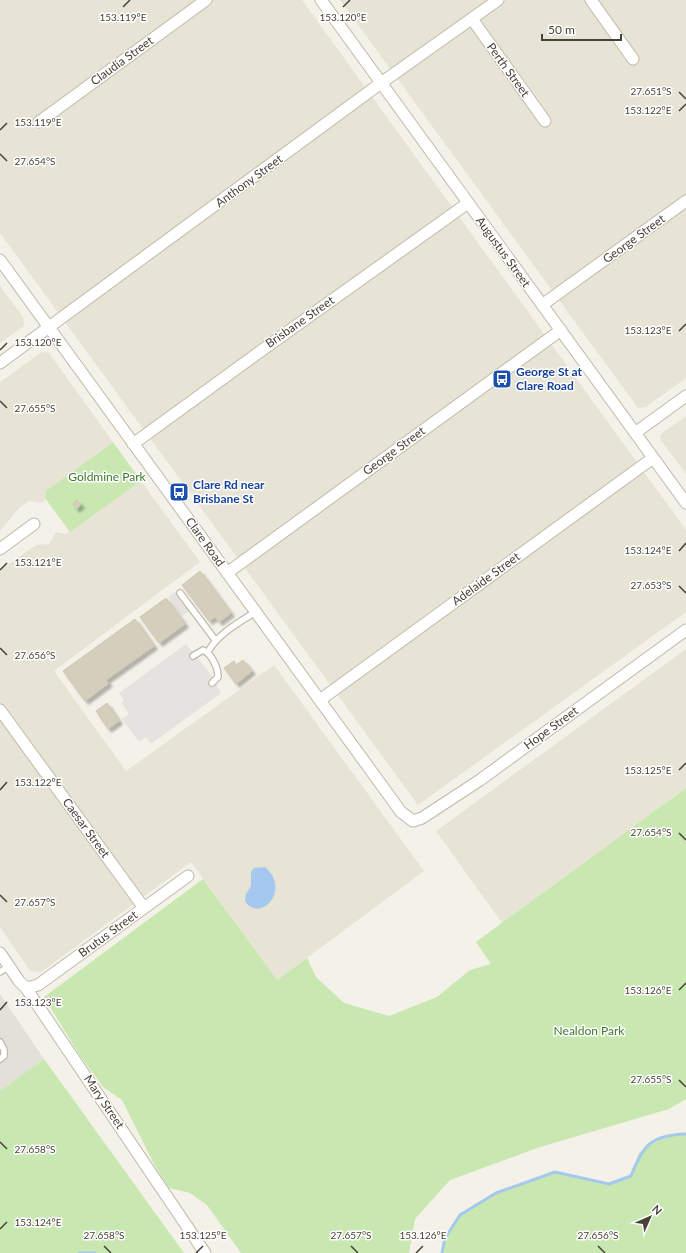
<svg xmlns="http://www.w3.org/2000/svg" width="686" height="1253" viewBox="0 0 686 1253" font-family="Lato,sans-serif">
<defs>
<filter id="shadow"><feDropShadow dx="3.5" dy="3.5" stdDeviation="1" flood-color="#0004"/></filter>
</defs>
<rect width="100%" height="100%" fill="#f3f1e8"/>
<path fill="#e7e4d6" d="M 0,0 L 302,0 L 686,530 L 686,612 L 418,805 L 0,233 Z
M 340,0 L 686,0 L 686,378 L 646,407 L 638,408 Z
M 0,286 L 23,317 L 24,326 L 0,343 Z
M 42,352 L 49,353 L 113,442 L 46,491 L 44,503 L 29,501 L 20,507 L 0,531 L 0,382 Z
M 686,416 L 686,474 L 660,439 L 661,434 Z
M 141,481 L 200,562 L 54,671 L 126,771 L 274,665 L 424,871 L 277,980 L 191,862 L 41,972 L 30,971 L 0,927 L 0,570 L 36,545 L 49,544 L 56,532 L 66,534 Z
M 686,649 L 686,788 L 502,923 L 436,831 Z"/>
<path fill="#e3e0d9" d="M 0,994 L 44,1059 L 0,1091 Z"/>
<path fill="#c8e7b1" d="M 113,442 L 141,481 L 70,532 L 45,498 L 46,491 Z
M 686,788 L 686,1099 L 669,1109 L 540,1147 L 450,1180 L 415,1219 L 409,1253 L 241,1253 L 207,1205 L 190,1193 L 169,1188 L 154,1164 L 122,1100 L 103,1087 L 79,1054 L 44,997 L 203,879 L 277,980 L 307,958 L 316,977 L 344,1003 L 389,1016 L 437,997 L 470,970 L 491,964 L 476,942 Z
M 44,1059 L 184,1253 L 0,1253 L 0,1091 Z
M 686,1134 L 686,1253 L 442,1253 L 445,1238 L 460,1215 L 496,1193 L 555,1172 L 609,1184 L 631,1176 L 639,1153 L 659,1137 Z"/>
<path fill="#e5e3df" d="M 175,592 L 189,611 L 182,616 L 168,597 Z
M 186,644 L 212,676 L 221,693 L 151,744 L 146,737 L 139,742 L 122,719 L 129,714 L 121,702 L 124,700 L 119,693 Z"/>
<path fill="#a5c8ef" d="M 265,867 C 292,890 260,924 245,901 L 246,894 L 251,886 L 251,872 L 254,868 Z"/>
<g fill="none" stroke-linecap="round" stroke-linejoin="round">
<path stroke="#a5c8ef" stroke-width="3" d="M 79,1253 L 95,1253
M 442,1253 L 445,1238 L 460,1215 L 496,1193 L 555,1172 L 609,1184 L 631,1176 C 643,1145 651,1135 686,1134"/>
</g>
<path fill="#d5cebd" stroke="#cfc7b1" filter="url(#shadow)" d="M 77,500 L 81,505 L 76,509 L 73,504 Z
M 200,571 L 231,613 L 219,622 L 215,617 L 209,621 L 182,585 Z
M 166,598 L 185,624 L 159,643 L 140,617 Z
M 135,619 L 154,646 L 106,680 L 109,683 L 85,701 L 63,671 Z
M 243,660 L 252,671 L 236,684 L 224,668 L 234,661 L 236,665 Z
M 107,703 L 119,721 L 108,729 L 96,711 Z"/>
<g fill="none" stroke-linecap="round" stroke-linejoin="round">
<g stroke="#bfbaaa" stroke-width="8">
<path id="service" d="M 180,593 L 216,641
M 208,652 C 217,634 239,623 255,612
M 193,656 L 203,650 C 212,654 218,668 218,677 L 212,683
M 0,972 L 9,966
M 0,1042 L 4,1050 L 4,1056 L 0,1059"/>
</g>
<g stroke="#bfbaaa" stroke-width="13">
<path id="minor" d="M 321,0 L 686,503
M 591,0 L 633,59
M 472,19 L 545,121
M 39,122 L 206,0
M 0,260 L 401,812 L 413,821 L 422,818 L 480,780 L 686,630
M 542,305 L 686,201
M 0,363 L 381,83 L 498,0
M 635,433 L 686,396
M 133,444 L 265,348 L 468,203
M 0,549 L 34,524
M 227,573 L 561,330
M 320,700 L 653,458
M 0,710 L 144,908
M 0,953 L 19,981 L 26,988 L 205,1253
M 26,988 L 38,985 L 188,876"/>
</g>
<use href="#service" stroke="#fff" stroke-width="5.5"/>
<use href="#minor" stroke="#fff" stroke-width="11"/>
</g>
<path fill="none" stroke="#474236" stroke-width="1.5" d="M 123,7 L 130,0M 343,7 L 350,0M 679,92 L 686,99M 679,111 L 686,104M 0,130 L 7,123M 0,154 L 7,161M 679,331 L 686,324M 0,350 L 7,343M 0,401 L 7,408M 679,551 L 686,543M 0,570 L 7,563M 679,586 L 686,593M 0,648 L 7,655M 679,770 L 686,763M 0,790 L 7,782M 679,833 L 686,840M 0,895 L 7,902M 679,990 L 686,983M 0,1010 L 7,1002M 679,1080 L 686,1087M 0,1142 L 7,1149M 0,1229 L 7,1222M 104,1246 L 111,1253M 351,1246 L 358,1253M 598,1246 L 605,1253M 196,1253 L 203,1246M 416,1253 L 423,1246"/>
<defs>
<g id="bus-square" transform="scale(1)"><rect x="-9" y="-9" width="18" height="18" rx="4" fill="#1a4fb4" stroke="#fff"/><path d="M-5-6H5V4H4V6H2V4H-2V6H-4V4H-5ZM-3.5-4V0h7V-4ZM-3.5 1.2v1.5H-2V1.2ZM2 1.2v1.5H3.5V1.2Z" fill="#fff"/></g>
</defs>
<g fill-rule="evenodd">
<use href="#bus-square" x="502" y="379"/>
<use href="#bus-square" x="179" y="492"/>
</g>
<g text-anchor="middle" stroke-width="3" stroke-linejoin="round" paint-order="stroke">
<g font-size="12" fill="#474236" stroke="#fff">
<text transform="translate(122 61) rotate(-36)" y="4">Claudia Street</text>
<text transform="translate(508 70) rotate(54)" y="4">Perth Street</text>
<text transform="translate(249 181) rotate(-36)" y="4">Anthony Street</text>
<text transform="translate(634 239) rotate(-36)" y="4">George Street</text>
<text transform="translate(503 252) rotate(54)" y="4">Augustus Street</text>
<text transform="translate(300 322) rotate(-35)" y="4">Brisbane Street</text>
<text transform="translate(394 451) rotate(-36)" y="4">George Street</text>
<text transform="translate(205 542) rotate(54)" y="4">Clare Road</text>
<text transform="translate(486 579) rotate(-36)" y="4">Adelaide Street</text>
<text transform="translate(551 728) rotate(-36)" y="4">Hope Street</text>
<text transform="translate(86 828) rotate(54)" y="4">Caesar Street</text>
<text transform="translate(108 934) rotate(-36)" y="4">Brutus Street</text>
<text transform="translate(104 1102) rotate(56)" y="4">Mary Street</text>
</g>
<g font-size="12" font-weight="bold" fill="#164399" stroke="#fff" text-anchor="start">
<text x="516" y="376">George St at<tspan x="516" dy="14">Clare Road</tspan></text>
<text x="193" y="489">Clare Rd near<tspan x="193" dy="14">Brisbane St</tspan></text>
</g>
<g font-size="12" fill="#3e772b" stroke="#fff">
<text x="107" y="481">Goldmine Park</text>
<text x="589" y="1035">Nealdon Park</text>
</g>
</g>
<g font-size="10" text-anchor="middle" fill="#474236" stroke="#fff" stroke-width="3" stroke-linejoin="round" paint-order="stroke">
<text x="123" y="21">153.119°E</text>
<text x="343" y="21">153.120°E</text>
<text x="651" y="95">27.651°S</text>
<text x="648" y="114">153.122°E</text>
<text x="38" y="126">153.119°E</text>
<text x="35" y="165">27.654°S</text>
<text x="648" y="334">153.123°E</text>
<text x="38" y="346">153.120°E</text>
<text x="35" y="412">27.655°S</text>
<text x="648" y="554">153.124°E</text>
<text x="38" y="566">153.121°E</text>
<text x="651" y="589">27.653°S</text>
<text x="35" y="659">27.656°S</text>
<text x="648" y="774">153.125°E</text>
<text x="38" y="786">153.122°E</text>
<text x="651" y="836">27.654°S</text>
<text x="35" y="906">27.657°S</text>
<text x="648" y="994">153.126°E</text>
<text x="38" y="1006">153.123°E</text>
<text x="651" y="1083">27.655°S</text>
<text x="35" y="1153">27.658°S</text>
<text x="38" y="1226">153.124°E</text>
<text x="104" y="1239">27.658°S</text>
<text x="203" y="1239">153.125°E</text>
<text x="351" y="1239">27.657°S</text>
<text x="423" y="1239">153.126°E</text>
<text x="598" y="1239">27.656°S</text>
</g>
<g transform="translate(650 1217) rotate(45)" stroke="#ffffff" stroke-width="3" paint-order="stroke">
<path d="M0-3L7 15L0 10L-7 15Z" fill="#474236"/>
<text y="-6" font-size="11" font-weight="bold" text-anchor="middle" fill="#474236">N</text>
</g>
<path d="M542 34v6h79v-6" fill="none" stroke="#474236" stroke-width="2"/>
<text x="548" y="34" font-size="12" fill="#474236" stroke="#ffffff" stroke-width="3" paint-order="stroke">50 m</text>
</svg>
